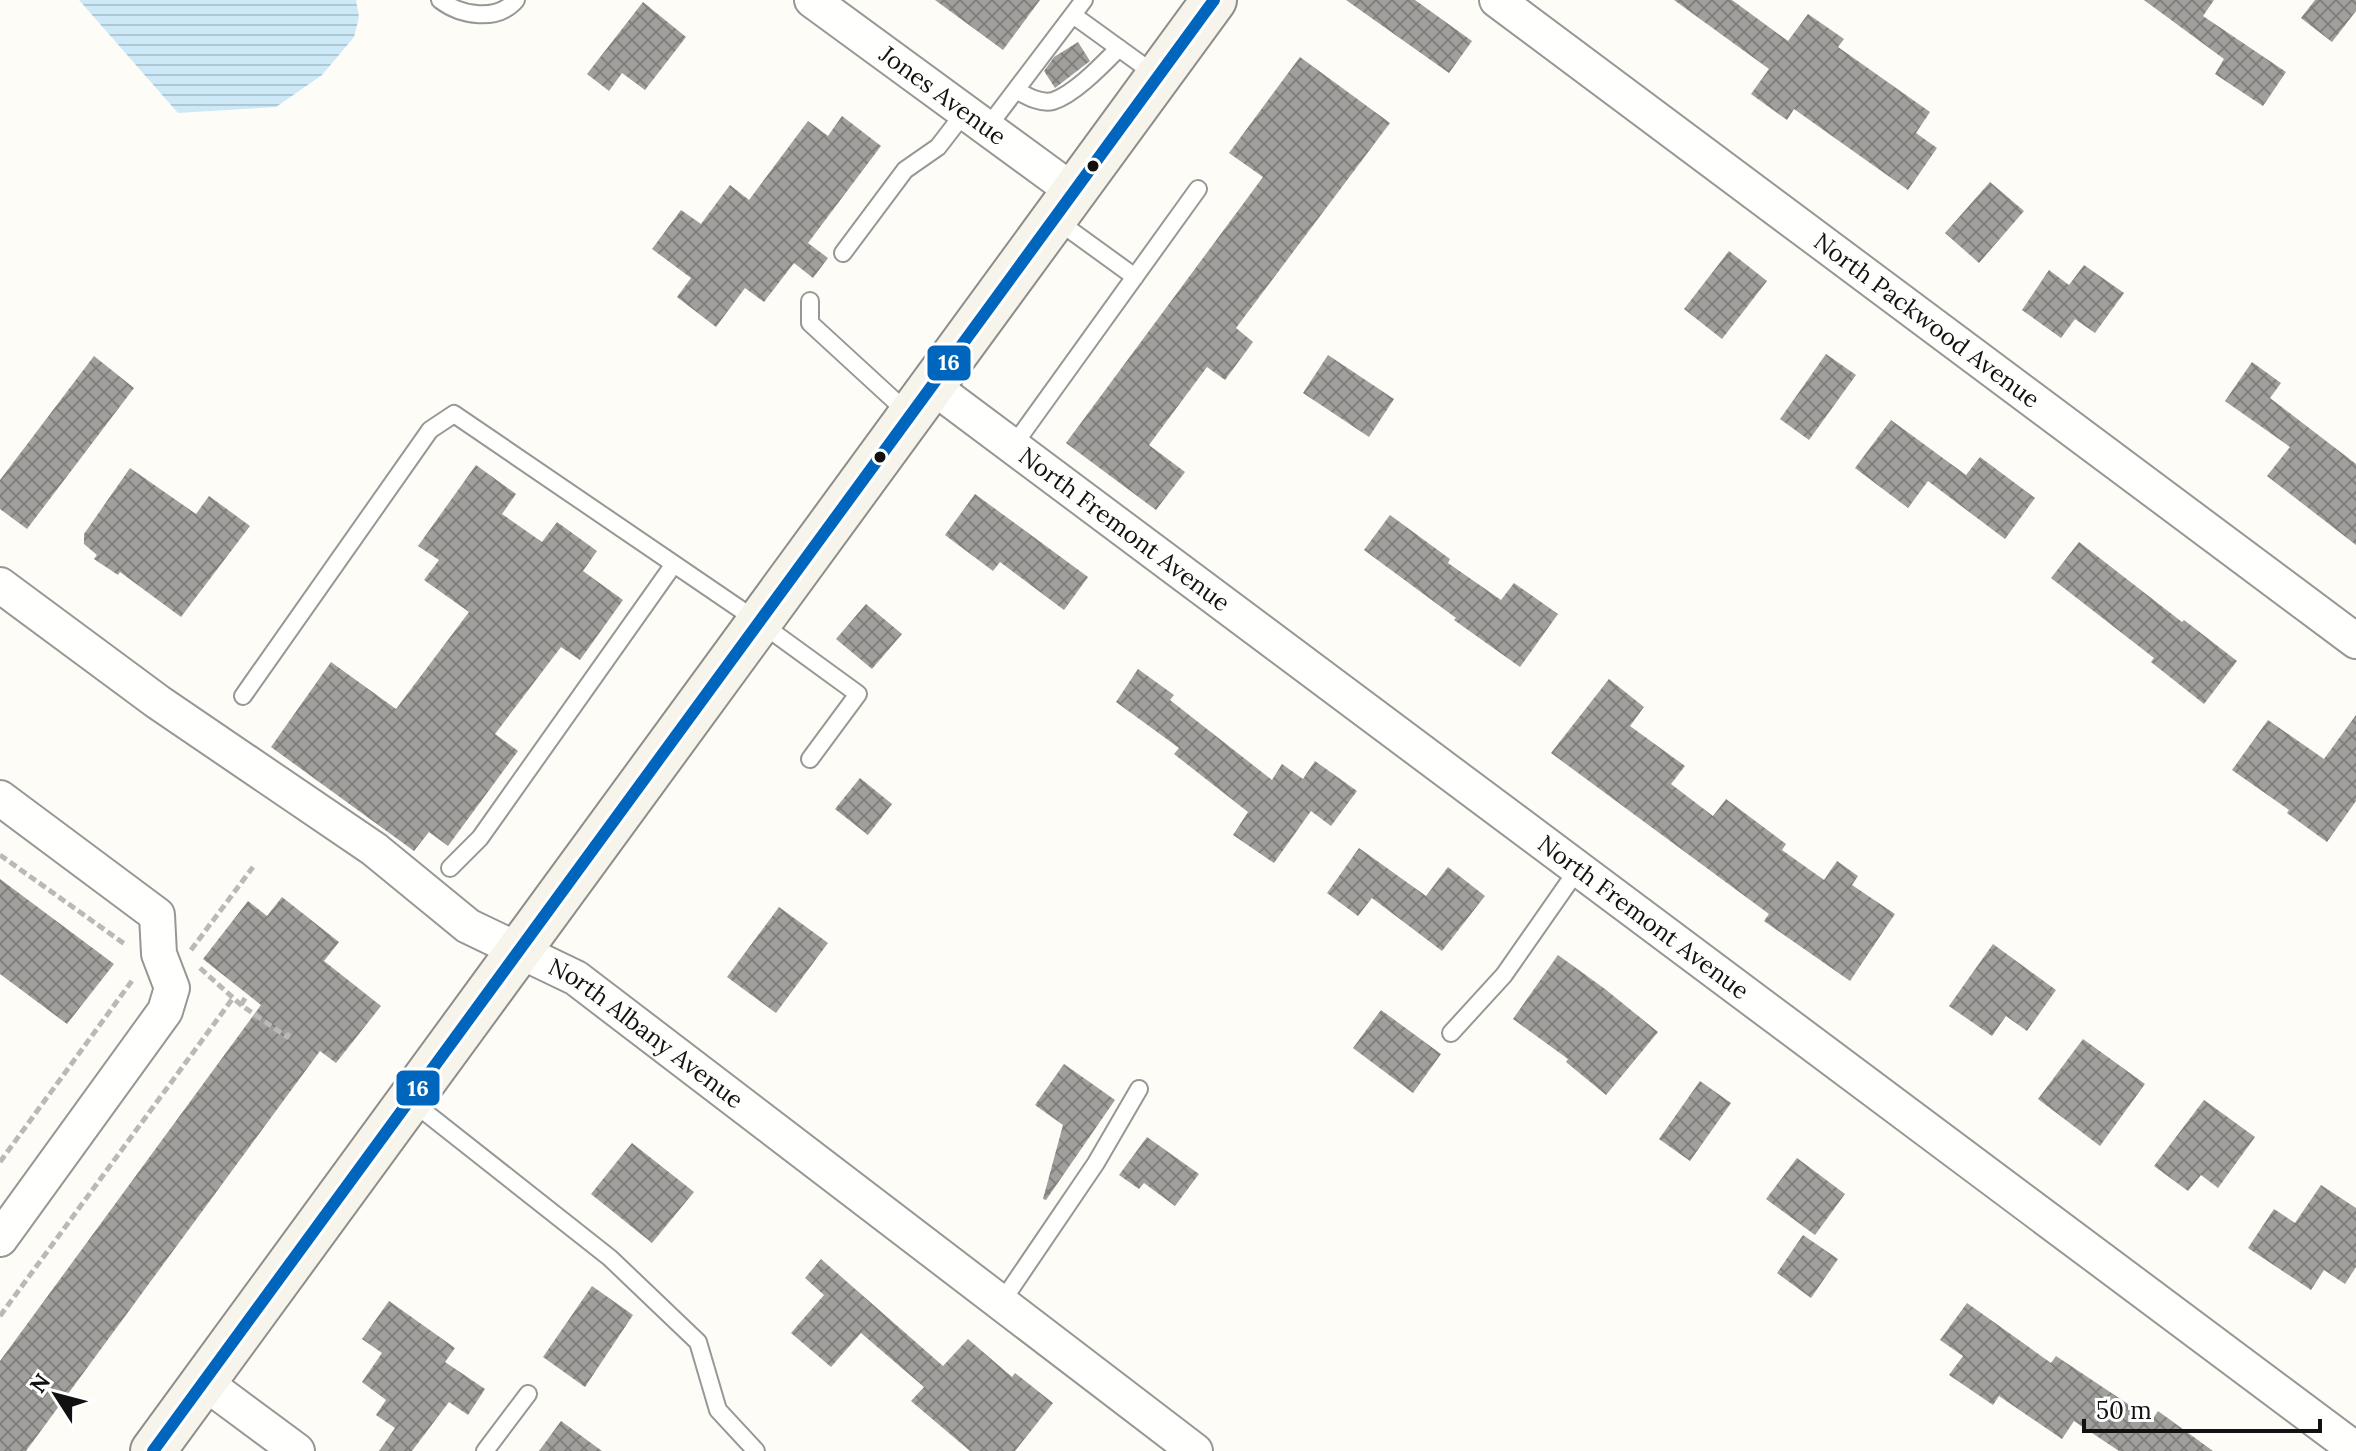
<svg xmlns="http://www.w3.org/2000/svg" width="2356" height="1451" viewBox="0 0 2356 1451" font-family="Lora,serif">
<defs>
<pattern id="water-rules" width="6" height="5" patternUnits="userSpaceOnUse" patternTransform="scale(2)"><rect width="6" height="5" fill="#cde8f7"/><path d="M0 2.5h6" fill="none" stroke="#afc6d3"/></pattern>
<pattern id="building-cross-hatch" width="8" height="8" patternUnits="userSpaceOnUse" patternTransform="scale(2)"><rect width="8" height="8" fill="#a19f9c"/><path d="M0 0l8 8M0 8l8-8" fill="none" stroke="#82807e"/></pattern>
</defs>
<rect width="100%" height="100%" fill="#fdfcf7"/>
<path fill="url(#water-rules)" d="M 79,0 L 356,0 L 359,17 L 354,37 L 322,75 L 276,107 L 178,113 Z"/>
<path fill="url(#building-cross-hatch)" d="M 935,0 L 1040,0 L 1003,50 Z
M 1346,0 L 1415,0 L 1472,41 L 1449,73 Z
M 1674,0 L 1732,0 L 1788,41 L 1808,14 L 1844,39 L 1838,47 L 1930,112 L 1916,133 L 1937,148 L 1908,190 L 1794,109 L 1787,120 L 1751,94 L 1769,69 Z
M 2144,0 L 2214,0 L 2203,16 L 2286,72 L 2263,106 L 2215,74 L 2224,59 Z
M 2315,0 L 2356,0 L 2356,11 L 2332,42 L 2301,18 Z
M 643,2 L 686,37 L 645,90 L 622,73 L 609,91 L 587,74 Z
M 1078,42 L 1090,61 L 1055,88 L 1044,71 L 1054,57 Z
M 1300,57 L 1390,123 L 1236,328 L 1253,342 L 1225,380 L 1207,367 L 1149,445 L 1185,472 L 1156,510 L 1066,443 L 1263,177 L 1229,153 Z
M 842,116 L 881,146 L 808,243 L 828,258 L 813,278 L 794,263 L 764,302 L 745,288 L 716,327 L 677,297 L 691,278 L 652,249 L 681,210 L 701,224 L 730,185 L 749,200 L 808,121 L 828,136 Z
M 1990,182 L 2024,211 L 1979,263 L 1945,233 Z
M 1729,251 L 1767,281 L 1722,339 L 1684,309 Z
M 2084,265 L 2124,293 L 2095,333 L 2075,319 L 2061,338 L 2022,310 L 2049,270 L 2069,285 Z
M 1826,354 L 1856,375 L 1809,440 L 1780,419 Z
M 1328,355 L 1394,399 L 1369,437 L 1303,393 Z
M 94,356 L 134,388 L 27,529 L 0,509 L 0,480 Z
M 2252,362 L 2281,383 L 2270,398 L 2356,464 L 2356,545 L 2267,476 L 2290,447 L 2225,401 Z
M 1891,420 L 1966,475 L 1980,457 L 2035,498 L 2005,539 L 1928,481 L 1908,508 L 1855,468 Z
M 476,465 L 516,494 L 502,514 L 542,542 L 557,522 L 597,551 L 583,571 L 623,600 L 580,660 L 561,647 L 495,734 L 518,751 L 448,846 L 429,832 L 414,851 L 271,747 L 331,662 L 396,709 L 469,612 L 424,580 L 439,560 L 418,546 Z
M 130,468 L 196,514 L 209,496 L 250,526 L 181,617 L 120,572 L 118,575 L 94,559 L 97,555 L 84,544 L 84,534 Z
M 975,494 L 1088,577 L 1064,610 L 1000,562 L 993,571 L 945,535 Z
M 1390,515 L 1450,559 L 1448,563 L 1501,600 L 1514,583 L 1558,614 L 1520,667 L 1454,620 L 1456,618 L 1364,550 Z
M 2079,542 L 2182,622 L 2184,620 L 2237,661 L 2204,704 L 2151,662 L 2154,658 L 2051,578 Z
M 866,604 L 902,634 L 872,669 L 836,639 Z
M 1138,669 L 1174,695 L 1170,700 L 1272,780 L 1282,764 L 1303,779 L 1315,761 L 1357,791 L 1331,826 L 1311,811 L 1274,863 L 1233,835 L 1248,812 L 1174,754 L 1179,748 L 1116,702 Z
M 1609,679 L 1644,707 L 1630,726 L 1685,766 L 1671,784 L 1713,816 L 1726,799 L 1786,844 L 1782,850 L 1824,880 L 1837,861 L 1858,876 L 1852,885 L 1895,914 L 1850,981 L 1764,921 L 1769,914 L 1551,753 Z
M 2356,715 L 2356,801 L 2327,842 L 2287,813 L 2289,810 L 2232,770 L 2268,720 L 2324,759 Z
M 860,778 L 892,804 L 868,835 L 835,809 Z
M 1359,848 L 1426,896 L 1448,867 L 1485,896 L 1442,951 L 1372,898 L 1358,916 L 1327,893 Z
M 0,879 L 114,964 L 67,1024 L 0,974 Z
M 282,897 L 339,942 L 324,961 L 381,1006 L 336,1063 L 320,1051 L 26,1451 L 0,1451 L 0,1361 L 261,1005 L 203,959 L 248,901 L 267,916 Z
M 779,907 L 828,943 L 776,1013 L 727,977 Z
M 1993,944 L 2056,990 L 2027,1031 L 2006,1016 L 1992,1036 L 1949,1006 Z
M 1558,955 L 1605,989 L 1658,1032 L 1606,1095 L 1566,1062 L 1568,1059 L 1513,1019 Z
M 1381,1010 L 1441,1054 L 1413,1093 L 1353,1048 Z
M 2083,1039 L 2145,1084 L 2100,1146 L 2038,1099 Z
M 1064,1064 L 1115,1100 L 1046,1200 L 1043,1199 L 1063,1125 L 1035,1105 Z
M 1700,1081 L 1731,1103 L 1690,1161 L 1659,1139 Z
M 2204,1100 L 2255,1137 L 2218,1188 L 2201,1175 L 2188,1191 L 2154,1166 Z
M 1147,1137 L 1199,1174 L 1175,1206 L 1144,1183 L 1139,1189 L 1119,1175 Z
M 632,1143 L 694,1192 L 652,1243 L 591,1194 Z
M 1797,1158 L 1845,1194 L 1815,1235 L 1766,1199 Z
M 2321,1185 L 2356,1208 L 2356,1267 L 2345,1284 L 2324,1270 L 2311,1290 L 2248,1248 L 2274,1209 L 2295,1223 Z
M 1803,1235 L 1838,1259 L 1811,1298 L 1777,1273 Z
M 821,1259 L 943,1366 L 968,1339 L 1012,1377 L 1015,1373 L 1053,1403 L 1015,1451 L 970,1451 L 911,1401 L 924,1387 L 861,1333 L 831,1367 L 791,1333 L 824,1295 L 805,1278 Z
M 592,1286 L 633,1315 L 585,1387 L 543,1357 Z
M 389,1301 L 455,1348 L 445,1362 L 485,1389 L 468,1415 L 449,1402 L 412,1451 L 379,1451 L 395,1428 L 376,1415 L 386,1400 L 362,1382 L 382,1353 L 362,1339 Z
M 1967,1303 L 2051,1363 L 2056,1356 L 2152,1420 L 2158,1411 L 2213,1451 L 2119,1451 L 2074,1421 L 2062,1439 L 1999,1396 L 1993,1405 L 1949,1375 L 1963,1356 L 1940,1340 Z
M 561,1421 L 602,1451 L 539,1451 Z"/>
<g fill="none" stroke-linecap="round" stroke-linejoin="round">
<g stroke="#979795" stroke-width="20">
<path id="lane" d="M 440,0 C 461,16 497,22 516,0
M 1073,15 L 1156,75
M 1016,90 C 1027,96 1040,104 1053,101 C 1075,94 1103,64 1119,48
M 987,128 L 1084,0
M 1055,219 L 1135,277
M 843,253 L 905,170 L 938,147 L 965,112
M 810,301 L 810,323 L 908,413
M 1013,446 L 1198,189
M 243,696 L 430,430 L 454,414 L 759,622 L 858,694 L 810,759
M 450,868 L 480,838 L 674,564
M 1451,1033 L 1504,975 L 1578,869
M 411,1101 L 610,1258 L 698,1342 L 718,1410 L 756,1451
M 1001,1303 L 1096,1163 L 1139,1089
M 485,1451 L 528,1394"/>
</g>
<g stroke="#979795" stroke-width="38">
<g id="street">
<path id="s1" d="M 812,0 L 1073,191"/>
<path id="s2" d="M 1497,0 L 2356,641"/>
<path id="s3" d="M 932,386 L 2356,1450"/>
<path id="s4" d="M 0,585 L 158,702 L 374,849 L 468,926 L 576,978 L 1195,1451"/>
<path d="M 0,798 L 157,915 L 159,954 L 172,988 L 165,1011 L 0,1239"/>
<path d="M 204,1382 L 297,1451"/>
</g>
</g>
<g stroke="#8e8d8b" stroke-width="48">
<path id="secondary" d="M 153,1451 L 1214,0"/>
</g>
<path stroke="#b9b9b8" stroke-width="5" stroke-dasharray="8 4" stroke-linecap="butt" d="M 0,855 L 126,945
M 191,950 L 253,867
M 200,968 L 241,1005 L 287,1037 L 292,1030
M 241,1005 L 247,995
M 0,1162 L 134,978
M 0,1316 L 233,998"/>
<use href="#lane" stroke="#fffffe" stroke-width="16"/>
<use href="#street" stroke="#fffffe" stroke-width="34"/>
<use href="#secondary" stroke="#f6f4eb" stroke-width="44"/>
<g stroke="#fff" stroke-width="18">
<path id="bus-1" d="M 153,1451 L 1214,0"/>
</g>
<use href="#bus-1" stroke="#0065bd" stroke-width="12"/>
</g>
<g fill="#111" stroke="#fff" stroke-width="3">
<circle cx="1093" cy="166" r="7"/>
<circle cx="880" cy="457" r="7"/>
</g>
<g text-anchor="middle" stroke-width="8" stroke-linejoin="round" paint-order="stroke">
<g font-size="24" fill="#111" stroke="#fff">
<text dy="8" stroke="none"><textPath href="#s1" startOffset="162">Jones Avenue</textPath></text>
<text dy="8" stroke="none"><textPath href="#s2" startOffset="536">North Packwood Avenue</textPath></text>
<text dy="8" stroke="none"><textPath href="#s3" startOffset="240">North Fremont Avenue</textPath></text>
<text dy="8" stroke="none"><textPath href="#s3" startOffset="888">North Fremont Avenue</textPath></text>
<text dy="8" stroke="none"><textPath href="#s4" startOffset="788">North Albany Avenue</textPath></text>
</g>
</g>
<g stroke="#fff" stroke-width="3">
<rect x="926" y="344" width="46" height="38" rx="8" fill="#0065bd"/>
<rect x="395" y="1069" width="46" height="38" rx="8" fill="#0065bd"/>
</g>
<g font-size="22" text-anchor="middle" font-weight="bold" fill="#fff">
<text x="949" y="370">16</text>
<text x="418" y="1096">16</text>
</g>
<g transform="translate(56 1395) rotate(306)" stroke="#ffffff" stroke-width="6" paint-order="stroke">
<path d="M0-6L14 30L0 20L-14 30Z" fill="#111111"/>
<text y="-12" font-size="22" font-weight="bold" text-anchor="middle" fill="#111111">N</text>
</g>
<path d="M2084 1419v12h236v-12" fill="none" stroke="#111111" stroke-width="4"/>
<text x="2096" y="1419" font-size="24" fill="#111111" stroke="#ffffff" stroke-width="6" paint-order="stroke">50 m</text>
</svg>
